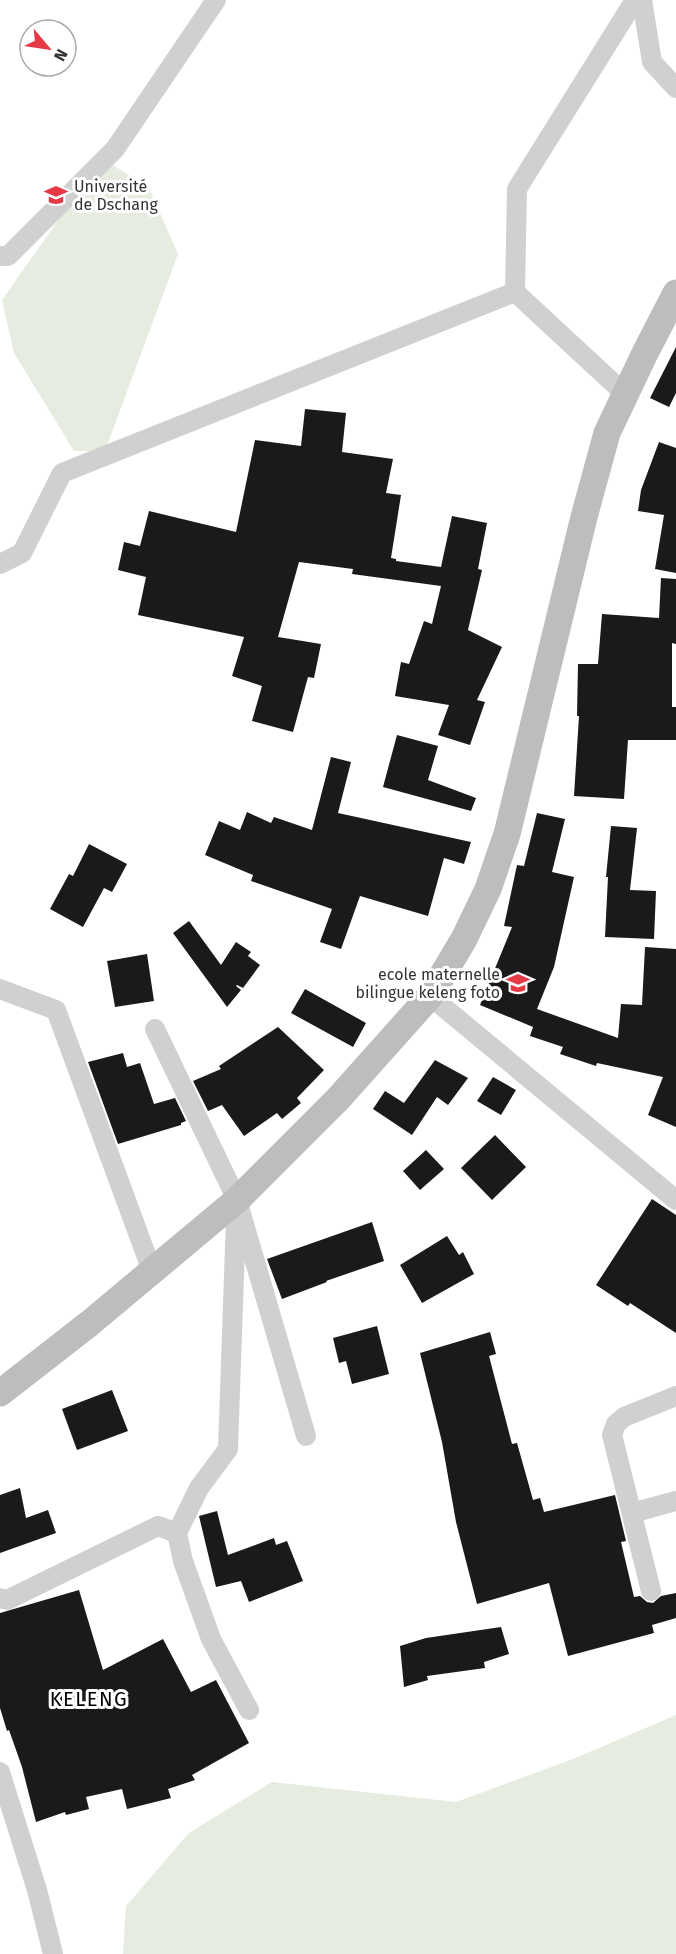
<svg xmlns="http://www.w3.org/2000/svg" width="676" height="1954" viewBox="0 0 676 1954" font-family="'Fira Sans',sans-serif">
<rect width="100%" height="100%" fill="#fff"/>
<path fill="#e6ecdf" d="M 102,158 L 149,188 L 178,254 L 105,451 L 74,451 L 14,353 L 2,300 Z
M 676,1715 L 676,1954 L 123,1954 L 126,1906 L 189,1833 L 272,1782 L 456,1802 L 573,1759 Z"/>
<path fill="#1a1a1a" d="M 676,347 L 676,393 L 669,407 L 650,398 Z
M 305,409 L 346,413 L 342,452 L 393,459 L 386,493 L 401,495 L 391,558 L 396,559 L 396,561 L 441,567 L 452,516 L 487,523 L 478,569 L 482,570 L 468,630 L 502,647 L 477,700 L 485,702 L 470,745 L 438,735 L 449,705 L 395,696 L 401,662 L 409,664 L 424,621 L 432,624 L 441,586 L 352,574 L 353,569 L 299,562 L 278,637 L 321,644 L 314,678 L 308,677 L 293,732 L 252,721 L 262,686 L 232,676 L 244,637 L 138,615 L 146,577 L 118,570 L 124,542 L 140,546 L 149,511 L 236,532 L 255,440 L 301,446 Z
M 659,442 L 676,448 L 676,573 L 655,569 L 664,515 L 638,511 L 641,490 Z
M 661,578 L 676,579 L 676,644 L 672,643 L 672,707 L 676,707 L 676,740 L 628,740 L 624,799 L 574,796 L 579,716 L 577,716 L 578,664 L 598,664 L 602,614 L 659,618 Z
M 397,735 L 438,746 L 428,780 L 476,798 L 471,811 L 383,787 Z
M 331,757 L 351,762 L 338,813 L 471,842 L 464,864 L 444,858 L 428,916 L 360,896 L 341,949 L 320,942 L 332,909 L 251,881 L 253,875 L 205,855 L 219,821 L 240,830 L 247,812 L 271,823 L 274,817 L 312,830 Z
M 537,813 L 565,819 L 552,872 L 574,877 L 554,967 L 537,1009 L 618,1038 L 621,1004 L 642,1005 L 645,947 L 676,949 L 676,1127 L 648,1115 L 663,1077 L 597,1063 L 596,1066 L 560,1054 L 563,1047 L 530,1036 L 533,1027 L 480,1005 L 512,927 L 504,926 L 517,865 L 524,866 Z
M 611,826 L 637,828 L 630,890 L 656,891 L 654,939 L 605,937 L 608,877 L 606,877 Z
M 89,844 L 127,864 L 112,892 L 104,888 L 83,927 L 50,909 L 69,874 L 73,876 Z
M 189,921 L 221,965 L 236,942 L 251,952 L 248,956 L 260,965 L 243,988 L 237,985 L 236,986 L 241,990 L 227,1007 L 173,933 Z
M 147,954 L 154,1001 L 115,1007 L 107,961 Z
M 305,989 L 366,1023 L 353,1047 L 291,1013 Z
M 278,1027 L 324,1070 L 297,1098 L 301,1103 L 282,1119 L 277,1113 L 244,1136 L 222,1105 L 208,1111 L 193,1081 L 221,1069 L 219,1066 Z
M 123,1053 L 127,1067 L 140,1063 L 154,1104 L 175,1098 L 186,1121 L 181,1123 L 181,1125 L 118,1144 L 88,1062 Z
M 435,1060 L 468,1078 L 448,1105 L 437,1097 L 412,1135 L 373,1109 L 385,1091 L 404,1103 Z
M 493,1077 L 516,1090 L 501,1115 L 477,1101 Z
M 495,1135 L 526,1167 L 492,1200 L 461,1168 Z
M 426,1150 L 444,1169 L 420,1190 L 403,1171 Z
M 652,1199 L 676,1215 L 676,1333 L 630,1303 L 628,1306 L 596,1285 Z
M 372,1222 L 384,1261 L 326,1281 L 327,1282 L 282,1299 L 267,1259 Z
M 447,1236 L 459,1255 L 463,1252 L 474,1274 L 422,1303 L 400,1265 Z
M 377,1326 L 389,1374 L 352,1384 L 346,1361 L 339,1363 L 333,1338 Z
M 490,1332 L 496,1354 L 489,1356 L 512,1444 L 517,1443 L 533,1500 L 540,1498 L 544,1512 L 615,1495 L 626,1541 L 621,1542 L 634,1597 L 640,1596 L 647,1602 L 653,1603 L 661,1596 L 676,1593 L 676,1618 L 652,1625 L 654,1633 L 568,1656 L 549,1583 L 477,1604 L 456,1522 L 442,1442 L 420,1353 Z
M 112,1390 L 128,1431 L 77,1450 L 62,1409 Z
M 20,1488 L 26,1518 L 48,1510 L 56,1533 L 0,1553 L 0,1495 Z
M 217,1511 L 228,1555 L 274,1538 L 276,1545 L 287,1541 L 303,1581 L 249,1602 L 241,1581 L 216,1587 L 199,1516 Z
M 79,1590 L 103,1670 L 163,1639 L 191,1692 L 216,1680 L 249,1743 L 192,1775 L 195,1780 L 168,1789 L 171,1798 L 127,1809 L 122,1789 L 86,1797 L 89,1809 L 66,1815 L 65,1812 L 36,1822 L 22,1767 L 9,1730 L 7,1731 L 0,1708 L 0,1613 Z
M 501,1627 L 509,1654 L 484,1662 L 485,1668 L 427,1676 L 428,1680 L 404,1687 L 400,1646 L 426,1638 Z"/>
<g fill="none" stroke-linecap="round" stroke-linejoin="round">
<path stroke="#d0d0d0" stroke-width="20" d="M 642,0 L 652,62 L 676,88
M 0,256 L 8,256 L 115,149 L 216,0
M 515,292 L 517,189 L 635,0
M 0,564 L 22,553 L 62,473 L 515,292 L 625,394
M 0,989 L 56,1010 L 152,1271
M 430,996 L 676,1200
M 155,1029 L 237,1200 L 306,1436
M 632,1513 L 676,1501
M 177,1533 L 199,1488 L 228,1449 L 236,1218
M 651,1591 L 612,1435 L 616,1424 L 624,1417 L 676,1396
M 0,1598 L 7,1600 L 158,1526 L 177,1533 L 183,1561 L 211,1639 L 249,1710
M 0,1772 L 37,1890 L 53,1954"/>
<path stroke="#bdbdbd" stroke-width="27" d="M 0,1393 L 90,1323 L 237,1200 L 338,1099 L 430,996 L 464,939 L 488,889 L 507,834 L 584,517 L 607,433 L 645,353 L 676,293"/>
</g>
<defs>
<g id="university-bare" transform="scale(1.8)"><path d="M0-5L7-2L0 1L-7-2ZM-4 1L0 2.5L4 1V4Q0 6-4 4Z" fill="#e63946" stroke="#fff" stroke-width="2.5" paint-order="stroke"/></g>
<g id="school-bare" transform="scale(1.8)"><path d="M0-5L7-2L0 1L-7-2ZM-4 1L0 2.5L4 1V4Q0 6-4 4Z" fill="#e63946" stroke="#fff" stroke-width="2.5" paint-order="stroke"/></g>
</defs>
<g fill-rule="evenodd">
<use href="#university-bare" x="56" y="195"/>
<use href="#school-bare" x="518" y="983"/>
</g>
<g text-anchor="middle" stroke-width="6" stroke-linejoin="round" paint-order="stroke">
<g font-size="16" fill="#333" stroke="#fff" text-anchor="start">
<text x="74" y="192">Université<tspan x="74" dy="18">de Dschang</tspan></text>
<text x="500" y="980" text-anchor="end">ecole maternelle<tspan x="500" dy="18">bilingue keleng foto</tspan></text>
</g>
<g font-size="20" letter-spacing="1.5" fill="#000" stroke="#fff">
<text x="89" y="1706">KELENG</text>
</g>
</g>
<g transform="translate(48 48) rotate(119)"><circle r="28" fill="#ffffff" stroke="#adadad" stroke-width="1.5"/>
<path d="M0-4.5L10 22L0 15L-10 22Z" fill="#e63946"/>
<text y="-9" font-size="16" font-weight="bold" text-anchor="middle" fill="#333333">N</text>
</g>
</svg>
